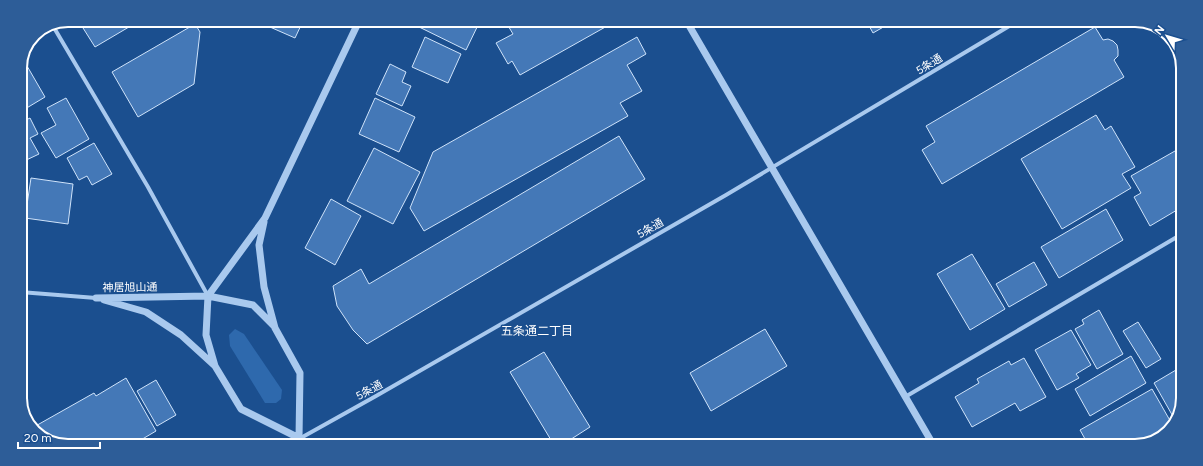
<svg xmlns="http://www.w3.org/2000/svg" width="1203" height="466" viewBox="0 0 1203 466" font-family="Figtree,'Noto Sans JP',sans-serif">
<rect width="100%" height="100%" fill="#1b4f8f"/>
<path fill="#2e69ad" d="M 235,329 L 244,334 L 282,390 L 281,399 L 276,403 L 265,403 L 230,346 L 229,335 Z"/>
<path fill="#4478b7" stroke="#cfe3fa" d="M 78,20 L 132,20 L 134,24 L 95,47 Z
M 254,20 L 303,21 L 295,38 Z
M 414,21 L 480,21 L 466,50 L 413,24 Z
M 512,21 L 616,21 L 520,75 L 512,61 L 508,64 L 496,43 L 513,34 L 507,24 Z
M 867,22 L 892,22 L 873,33 Z
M 195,24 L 200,32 L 194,84 L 138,117 L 112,72 Z
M 1095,27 L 1103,40 L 1108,39 L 1113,41 L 1117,45 L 1118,50 L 1118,56 L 1114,60 L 1124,77 L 942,184 L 922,150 L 935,142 L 926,126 Z
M 425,37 L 461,54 L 448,83 L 412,67 Z
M 637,37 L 646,54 L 627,65 L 642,91 L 620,103 L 628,116 L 424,231 L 410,208 L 433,152 Z
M 23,59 L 45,97 L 20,112 L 20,65 Z
M 390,64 L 406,72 L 402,82 L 411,86 L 402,106 L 376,94 Z
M 66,98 L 89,139 L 56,158 L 41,133 L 56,125 L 47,108 Z
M 375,98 L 415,117 L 399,152 L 359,134 Z
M 1096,115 L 1105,130 L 1111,126 L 1135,167 L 1122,174 L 1131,188 L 1062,229 L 1021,159 Z
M 30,118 L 38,134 L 30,138 L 39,154 L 20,163 L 20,123 Z
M 619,136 L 645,179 L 367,344 L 353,330 L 337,306 L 333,286 L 361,269 L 369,284 Z
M 94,143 L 112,174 L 92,185 L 87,176 L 79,180 L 67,158 Z
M 1182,147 L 1182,207 L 1150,226 L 1134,197 L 1141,193 L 1131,176 Z
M 374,148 L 420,172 L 393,224 L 347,201 Z
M 20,176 L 26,177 L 23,211 L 20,210 Z
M 31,178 L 73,184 L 68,224 L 25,218 Z
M 331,199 L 361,216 L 335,265 L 305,248 Z
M 1106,209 L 1123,240 L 1059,278 L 1041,247 Z
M 972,254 L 1005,309 L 970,330 L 937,274 Z
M 1034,262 L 1047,285 L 1009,307 L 996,284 Z
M 1099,310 L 1123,354 L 1097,369 L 1075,329 L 1084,324 L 1082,320 Z
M 1138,322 L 1161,359 L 1146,368 L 1123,331 Z
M 765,329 L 787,366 L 711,411 L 690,373 Z
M 1071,330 L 1091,365 L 1076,374 L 1079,378 L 1057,390 L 1035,350 Z
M 544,352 L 590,427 L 562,445 L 554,445 L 510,372 Z
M 1131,356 L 1146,383 L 1090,416 L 1075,389 Z
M 1024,358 L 1046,397 L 1020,411 L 1015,403 L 972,427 L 955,397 L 979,383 L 977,379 L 1009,361 L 1011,365 Z
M 1181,367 L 1180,414 L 1175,420 L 1154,383 Z
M 126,378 L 156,431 L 134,444 L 52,443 L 32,428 L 94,393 L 96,396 Z
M 156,380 L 176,415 L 157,426 L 137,391 Z
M 1152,389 L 1172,424 L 1162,438 L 1135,446 L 1089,446 L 1080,430 Z"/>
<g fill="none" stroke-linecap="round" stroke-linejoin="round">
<path stroke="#a9c9ee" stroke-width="4" d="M 53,26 L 148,187 L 208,296
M 20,292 L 96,298
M 905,397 L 1182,234
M 290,444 L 376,396 L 726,195 L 1016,22"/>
<path stroke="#a9c9ee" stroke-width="7" d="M 687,22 L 934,446
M 264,222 L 259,245 L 264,287 L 275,328 L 300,373 L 299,438 L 302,444
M 96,298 L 208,296 L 253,305 L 274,326
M 104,300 L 146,312 L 181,335 L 215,366
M 299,438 L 241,409 L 215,366 L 206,335 L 208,296 L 265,218 L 359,21"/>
</g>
<g text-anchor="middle" stroke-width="3" stroke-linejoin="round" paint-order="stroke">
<g font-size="11" fill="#fff" stroke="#1b4f8f">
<text transform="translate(929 64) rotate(-31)" y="4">5条通</text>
<text transform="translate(650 228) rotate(-30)" y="4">5条通</text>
<text transform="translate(130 287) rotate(-1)" y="4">神居旭山通</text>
<text transform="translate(369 390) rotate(-29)" y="4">5条通</text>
</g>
<g font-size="12" fill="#fff" stroke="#1b4f8f">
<text x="537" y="335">五条通二丁目</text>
</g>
</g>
<path d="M0 0H1203V466H0ZM68 27H1135A41 41 0 0 1 1176 68V398A41 41 0 0 1 1135 439H68A41 41 0 0 1 27 398V68A41 41 0 0 1 68 27Z" fill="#2d5d98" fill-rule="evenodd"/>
<path fill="none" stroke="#fff" stroke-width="2" d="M68 27H1135A41 41 0 0 1 1176 68V398A41 41 0 0 1 1135 439H68A41 41 0 0 1 27 398V68A41 41 0 0 1 68 27Z"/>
<g transform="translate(1167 36) rotate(308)" stroke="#1b4f8f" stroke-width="3" paint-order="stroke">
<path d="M0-3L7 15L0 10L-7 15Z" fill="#ffffff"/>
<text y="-6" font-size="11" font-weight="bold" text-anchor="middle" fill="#ffffff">N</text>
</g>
<path d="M18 442v6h82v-6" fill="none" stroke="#ffffff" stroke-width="2"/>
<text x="24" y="442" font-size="12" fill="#ffffff" stroke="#1b4f8f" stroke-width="3" paint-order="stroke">20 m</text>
</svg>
